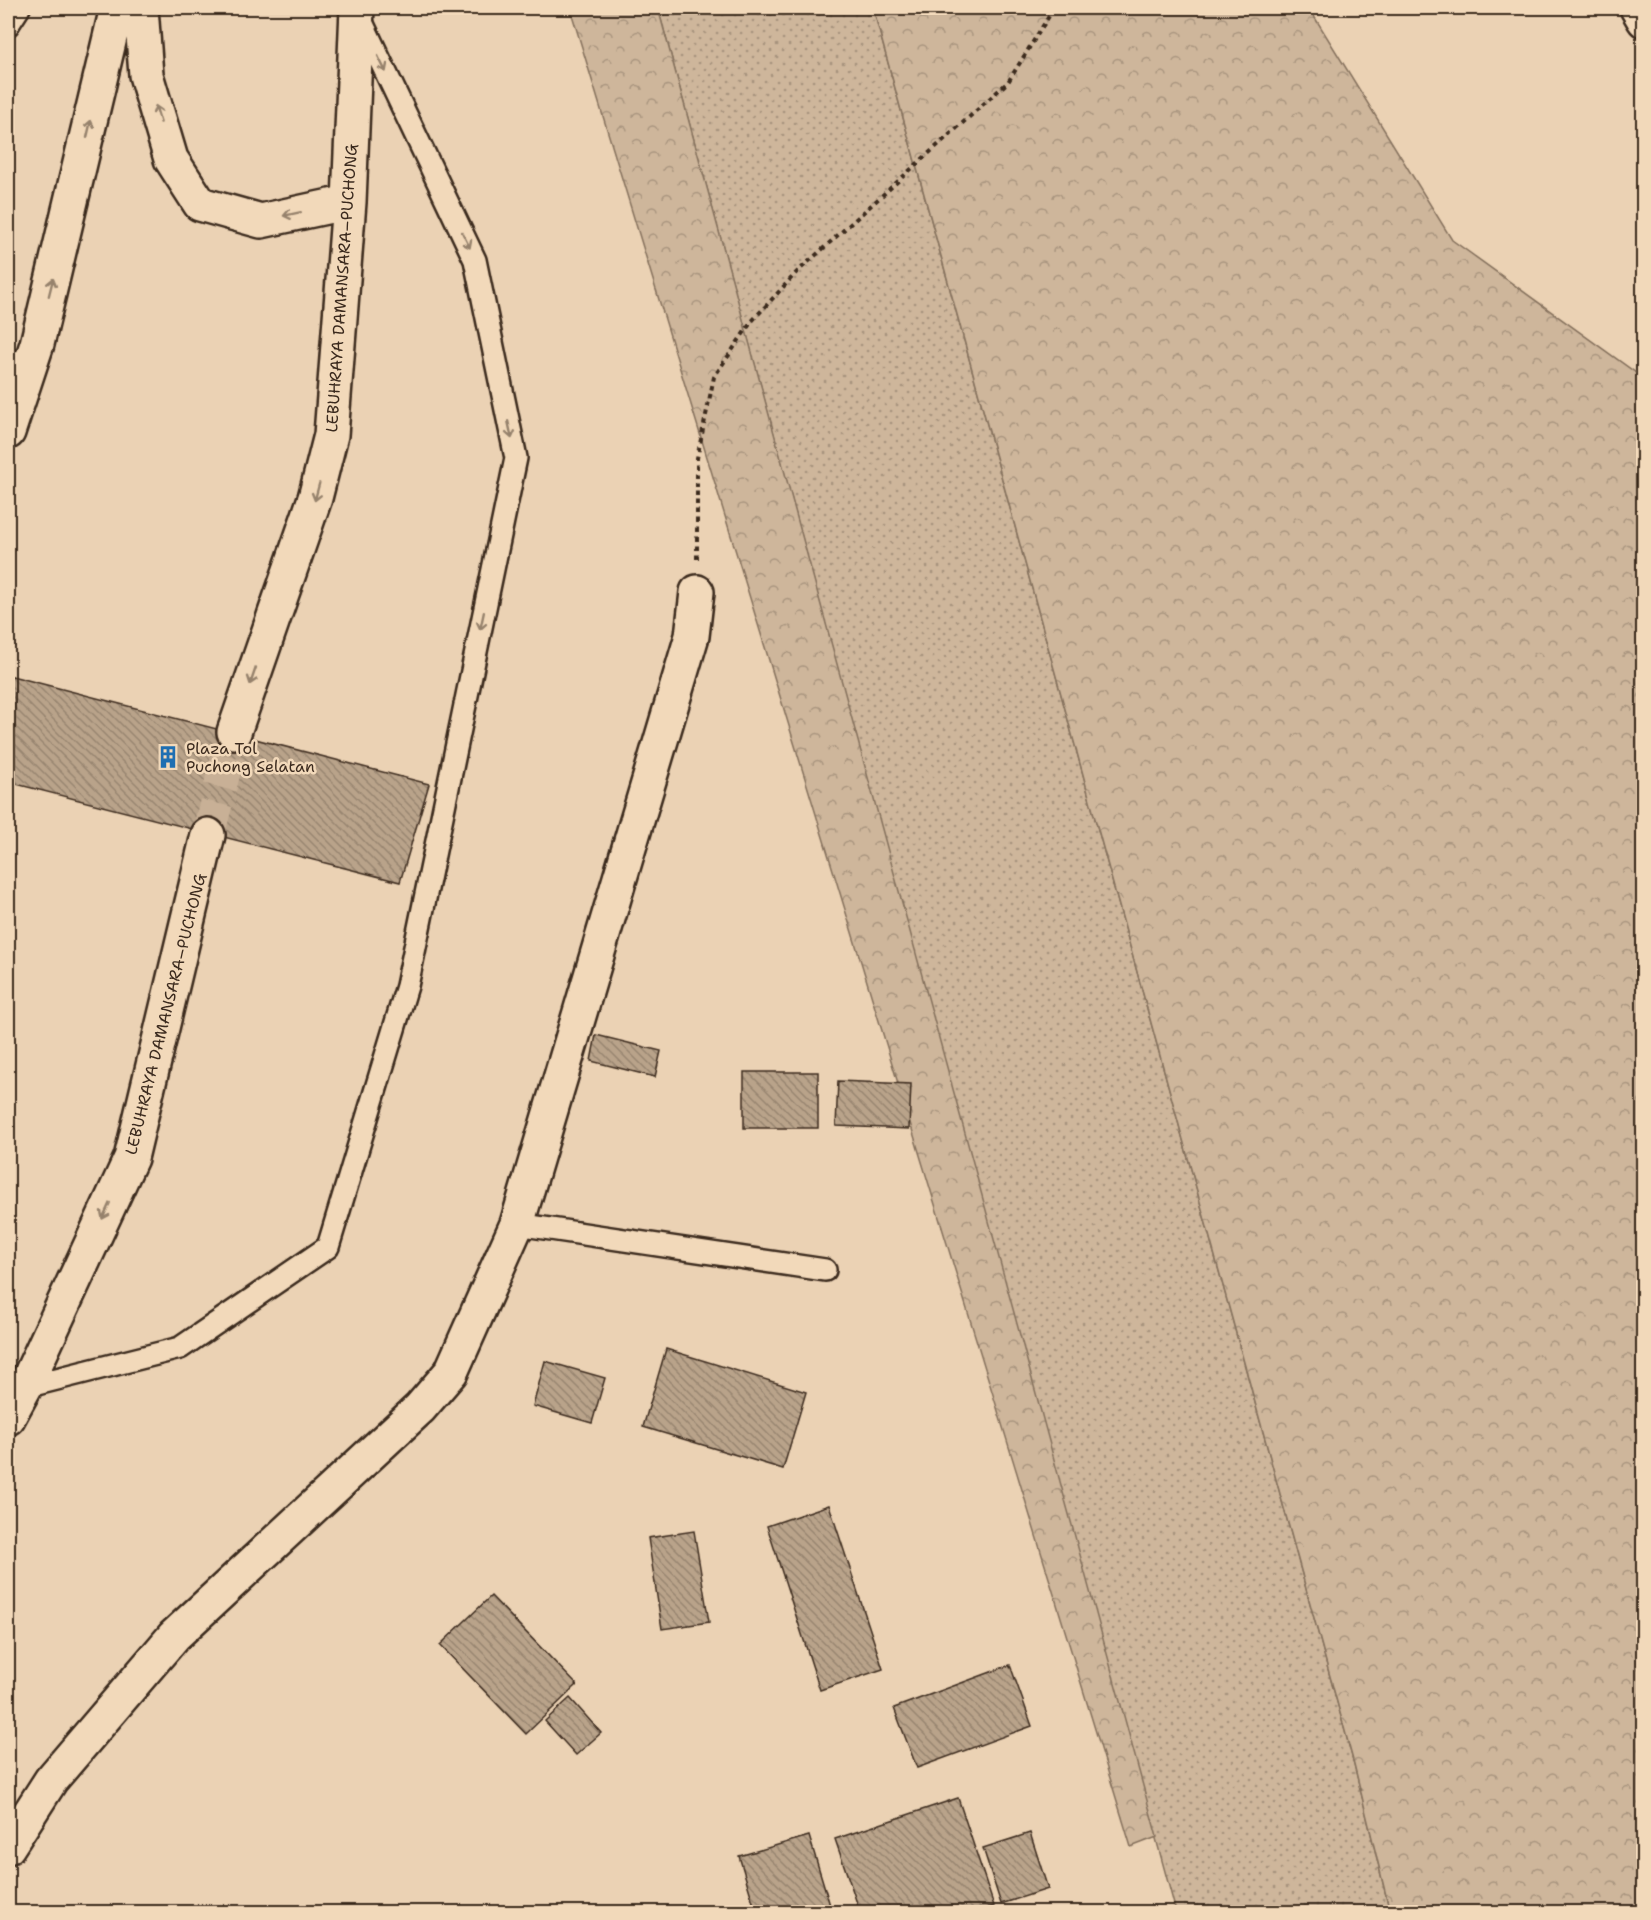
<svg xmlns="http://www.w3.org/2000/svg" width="1651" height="1920" viewBox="0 0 1651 1920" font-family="'Shantell Sans',sans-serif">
<defs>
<pattern id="grass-dots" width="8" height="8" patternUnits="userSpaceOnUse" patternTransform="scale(1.5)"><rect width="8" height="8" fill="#ceb69b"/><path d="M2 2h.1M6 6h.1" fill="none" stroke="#a8947e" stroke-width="1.8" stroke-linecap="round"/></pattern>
<pattern id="forest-crowns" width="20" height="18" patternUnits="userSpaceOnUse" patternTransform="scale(1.5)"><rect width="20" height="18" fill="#ceb69b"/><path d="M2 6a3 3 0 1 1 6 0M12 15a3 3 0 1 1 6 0" fill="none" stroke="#a8947e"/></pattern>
<pattern id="building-back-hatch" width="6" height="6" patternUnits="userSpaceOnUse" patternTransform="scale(1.5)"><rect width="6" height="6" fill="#b9a38a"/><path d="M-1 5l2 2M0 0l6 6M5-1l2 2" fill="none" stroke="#988570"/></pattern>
</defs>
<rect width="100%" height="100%" fill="#ebd2b4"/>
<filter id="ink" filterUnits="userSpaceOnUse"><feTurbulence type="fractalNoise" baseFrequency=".0167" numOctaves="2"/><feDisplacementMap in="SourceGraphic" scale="12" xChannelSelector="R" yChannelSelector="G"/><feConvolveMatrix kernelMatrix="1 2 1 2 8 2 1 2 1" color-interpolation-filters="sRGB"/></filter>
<g filter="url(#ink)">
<path fill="url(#grass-dots)" stroke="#84705c" stroke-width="1.5" d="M 658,8 L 873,8 L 1354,1764 L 1390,1912 L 1176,1912 Z"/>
<path fill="url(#forest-crowns)" stroke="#84705c" stroke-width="1.5" d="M 570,8 L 658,8 L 1157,1837 L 1131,1847 Z
M 873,8 L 1309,8 L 1452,240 L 1643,378 L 1643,1912 L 1390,1912 L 1354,1764 Z"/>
<path fill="url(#building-back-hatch)" stroke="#3b2a1e" stroke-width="1.5" d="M 8,675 L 429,784 L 400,882 L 8,782 Z
M 596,1035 L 661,1051 L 655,1077 L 591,1061 Z
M 744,1072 L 818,1072 L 818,1128 L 744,1128 Z
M 838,1081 L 911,1084 L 909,1129 L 836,1126 Z
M 666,1349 L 806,1392 L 783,1469 L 643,1427 Z
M 545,1361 L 605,1378 L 592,1423 L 533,1406 Z
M 829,1505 L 883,1669 L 820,1690 L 767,1526 Z
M 694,1531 L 709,1622 L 662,1629 L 648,1538 Z
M 491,1596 L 577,1685 L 526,1734 L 440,1645 Z
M 1010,1665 L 1032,1726 L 917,1768 L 894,1708 Z
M 570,1698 L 601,1733 L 576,1755 L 545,1721 Z
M 958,1798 L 994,1906 L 974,1912 L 860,1912 L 835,1839 Z
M 1030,1833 L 1048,1889 L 1001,1904 L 983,1848 Z
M 809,1836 L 832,1912 L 756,1912 L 739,1856 Z"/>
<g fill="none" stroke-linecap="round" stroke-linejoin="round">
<path stroke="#c8b096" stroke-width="33" stroke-dasharray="33 16" stroke-linecap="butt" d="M 208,835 L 234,732"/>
<g stroke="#3b2a1e" stroke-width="26">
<path id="lane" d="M 8,25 L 19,8
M 8,360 L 31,365
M 517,1224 L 825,1270
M 25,1387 L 180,1348 L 328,1247 L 407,986 L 516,458 L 475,260 L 361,20"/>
</g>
<g stroke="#3b2a1e" stroke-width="38">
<path id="street" d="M 8,1847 L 51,1780 L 174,1636 L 420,1408 L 451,1372 L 517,1224 L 692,636 L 697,592"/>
</g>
<g stroke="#3b2a1e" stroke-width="38">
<path id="highway" d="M 141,8 L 146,75 L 171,159 L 200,204 L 261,221 L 349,202
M 1637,8 L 1644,20
M 8,432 L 37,344 L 117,8
M 234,732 L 315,498 L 331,435 L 349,202 L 357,8
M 8,1418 L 25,1387 L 131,1158 L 208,835"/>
</g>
<path stroke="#3b2a1e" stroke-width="4" stroke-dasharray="4.5 4.5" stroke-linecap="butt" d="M 697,559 L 697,458 L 714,377 L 752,321 L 797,272 L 1008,82 L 1054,8"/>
<use href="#lane" stroke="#f2d9ba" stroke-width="21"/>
<use href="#street" stroke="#f2d9ba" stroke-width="33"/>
<use href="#highway" stroke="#f2d9ba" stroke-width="33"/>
</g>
<defs><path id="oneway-shaft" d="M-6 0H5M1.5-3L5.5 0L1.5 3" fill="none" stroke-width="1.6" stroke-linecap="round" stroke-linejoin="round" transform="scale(1.5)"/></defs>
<g stroke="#96826c">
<use href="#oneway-shaft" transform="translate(382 64) rotate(64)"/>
<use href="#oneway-shaft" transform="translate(158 114) rotate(-107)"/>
<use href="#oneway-shaft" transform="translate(89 129) rotate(-77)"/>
<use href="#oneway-shaft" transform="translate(292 214) rotate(168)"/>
<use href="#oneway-shaft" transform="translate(466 240) rotate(64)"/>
<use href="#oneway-shaft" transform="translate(51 287) rotate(-76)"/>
<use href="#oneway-shaft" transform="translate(510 430) rotate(78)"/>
<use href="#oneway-shaft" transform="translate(317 492) rotate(105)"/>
<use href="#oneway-shaft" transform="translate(482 621) rotate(102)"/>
<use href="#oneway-shaft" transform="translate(253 676) rotate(109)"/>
<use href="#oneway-shaft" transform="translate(106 1211) rotate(115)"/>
</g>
</g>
<defs>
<g id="building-bare" transform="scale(1.8)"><path d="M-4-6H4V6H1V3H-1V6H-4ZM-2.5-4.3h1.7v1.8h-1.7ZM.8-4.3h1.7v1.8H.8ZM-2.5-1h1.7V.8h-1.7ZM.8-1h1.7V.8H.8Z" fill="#1f6fb2" stroke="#f2d9ba" stroke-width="2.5" paint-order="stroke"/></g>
</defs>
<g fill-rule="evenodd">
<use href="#building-bare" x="168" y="757"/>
</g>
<g text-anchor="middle" stroke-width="5" stroke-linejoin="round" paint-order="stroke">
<g font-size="16" fill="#3b2a1e" stroke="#f2d9ba">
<text transform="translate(341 288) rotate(-86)" y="6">LEBUHRAYA DAMANSARA–PUCHONG</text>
<text transform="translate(165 1014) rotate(-76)" y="6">LEBUHRAYA DAMANSARA–PUCHONG</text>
</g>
<g font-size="16" fill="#3b2a1e" stroke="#f2d9ba" text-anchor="start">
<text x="186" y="754">Plaza Tol<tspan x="186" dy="18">Puchong Selatan</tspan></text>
</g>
</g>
<rect width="1651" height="1920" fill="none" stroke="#f2d9ba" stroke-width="30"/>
<rect x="15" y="15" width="1621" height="1890" fill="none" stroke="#3b2a1e" stroke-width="2" filter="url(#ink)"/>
</svg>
